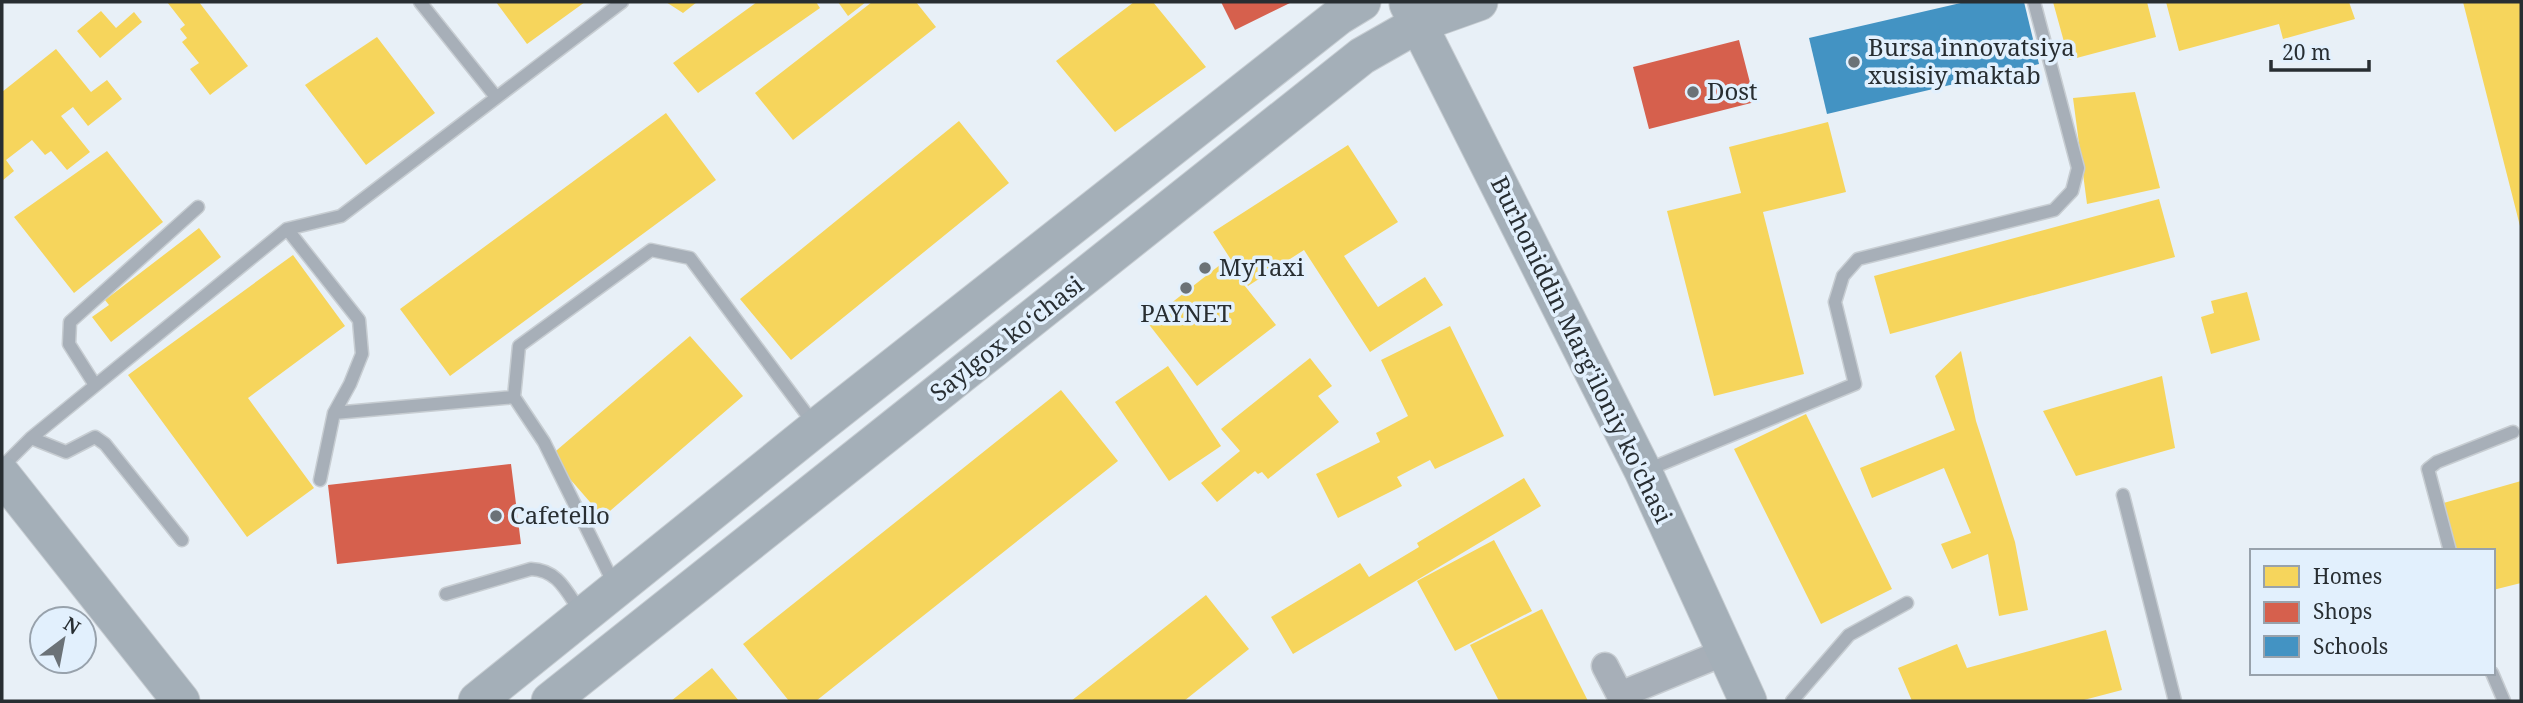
<svg xmlns="http://www.w3.org/2000/svg" width="2523" height="703" viewBox="0 0 2523 703" font-family="'Noto Serif',serif">
<rect width="100%" height="100%" fill="#e8f0f7"/>
<path fill="#f6d55c" d="M 167,2 L 199,2 L 248,66 L 210,95 L 190,69 L 199,63 L 182,42 L 187,38 L 180,29 L 185,25 Z
M 496,2 L 585,2 L 527,44 Z
M 666,2 L 697,2 L 683,13 Z
M 757,2 L 816,2 L 820,8 L 698,93 L 673,63 Z
M 838,2 L 866,2 L 848,16 Z
M 872,2 L 916,2 L 936,27 L 793,140 L 755,93 Z
M 1134,2 L 1153,2 L 1206,67 L 1115,132 L 1056,61 Z
M 2053,2 L 2147,2 L 2156,37 L 2069,60 Z
M 2166,2 L 2349,2 L 2355,19 L 2283,39 L 2279,24 L 2179,51 Z
M 2463,2 L 2521,2 L 2521,226 L 2520,226 Z
M 101,11 L 116,28 L 134,12 L 142,22 L 100,58 L 77,31 Z
M 377,37 L 435,113 L 366,165 L 305,85 Z
M 56,49 L 91,92 L 107,80 L 122,99 L 88,126 L 73,107 L 61,116 L 90,152 L 67,170 L 51,151 L 45,155 L 32,140 L 6,160 L 14,171 L 2,181 L 2,92 Z
M 2135,92 L 2160,188 L 2087,204 L 2073,98 Z
M 666,113 L 716,180 L 450,376 L 400,309 Z
M 959,121 L 1009,183 L 791,360 L 740,299 Z
M 1828,122 L 1846,192 L 1763,212 L 1804,374 L 1714,396 L 1667,211 L 1741,193 L 1729,147 Z
M 1348,145 L 1398,222 L 1344,256 L 1378,307 L 1425,277 L 1443,305 L 1370,352 L 1304,250 L 1248,286 L 1213,232 Z
M 107,151 L 163,222 L 74,293 L 14,217 Z
M 2159,199 L 2175,257 L 1890,334 L 1874,276 Z
M 199,228 L 221,257 L 111,342 L 92,317 L 109,305 L 105,300 Z
M 293,255 L 345,326 L 248,398 L 314,488 L 247,537 L 128,375 Z
M 1225,261 L 1276,325 L 1197,386 L 1147,322 Z
M 2247,292 L 2260,340 L 2211,354 L 2201,317 L 2214,313 L 2211,301 Z
M 1450,326 L 1504,436 L 1435,469 L 1430,460 L 1397,477 L 1402,486 L 1338,518 L 1316,474 L 1380,442 L 1376,433 L 1408,416 L 1381,360 Z
M 690,336 L 743,396 L 603,517 L 550,456 Z
M 1961,351 L 1976,421 L 2015,542 L 2028,610 L 1999,616 L 1988,554 L 1952,569 L 1941,544 L 1971,533 L 1944,468 L 1872,498 L 1860,468 L 1955,430 L 1935,376 Z
M 1310,358 L 1332,386 L 1318,396 L 1339,422 L 1268,479 L 1262,472 L 1258,474 L 1255,471 L 1217,502 L 1201,483 L 1240,451 L 1221,429 Z
M 1168,366 L 1221,446 L 1169,481 L 1115,402 Z
M 2162,376 L 2175,448 L 2076,476 L 2043,411 Z
M 1061,390 L 1118,461 L 816,701 L 789,701 L 743,644 Z
M 1806,414 L 1892,589 L 1821,624 L 1734,449 Z
M 1524,478 L 1541,506 L 1293,654 L 1271,617 L 1360,563 L 1369,577 L 1419,547 L 1417,543 Z
M 2521,481 L 2521,583 L 2493,590 L 2493,551 L 2453,551 L 2440,504 Z
M 1494,540 L 1532,611 L 1455,651 L 1417,581 Z
M 1206,595 L 1249,649 L 1184,701 L 1071,701 Z
M 1542,609 L 1588,701 L 1499,701 L 1470,645 Z
M 2106,630 L 2122,690 L 2080,701 L 1912,701 L 1898,668 L 1957,644 L 1967,668 Z
M 712,668 L 739,701 L 671,701 Z"/>
<path fill="#d6604d" d="M 1221,2 L 1292,2 L 1235,30 Z
M 1739,40 L 1755,102 L 1649,129 L 1633,67 Z
M 511,464 L 521,544 L 337,564 L 328,485 Z"/>
<path fill="#4393c3" d="M 1965,2 L 2024,2 L 2039,64 L 1827,114 L 1809,38 Z"/>
<g fill="none" stroke-linecap="round" stroke-linejoin="round">
<g stroke="#c7cdd2" stroke-width="15">
<path id="lane" d="M 420,2 L 496,97
M 287,229 L 359,320 L 362,354 L 350,384 L 334,413 L 320,480
M 95,385 L 69,344 L 70,322 L 198,207
M 334,413 L 514,397
M 31,438 L 66,452 L 95,437 L 105,444 L 182,540
M 2,467 L 31,438 L 287,229 L 341,216 L 622,2
M 1647,470 L 1855,384 L 1835,302 L 1843,276 L 1858,259 L 2054,210 L 2072,191 L 2078,168 L 2034,2
M 2123,495 L 2175,701
M 2450,551 L 2428,469 L 2437,462 L 2513,432
M 614,584 L 544,442 L 514,397 L 519,346 L 651,250 L 690,258 L 814,424
M 446,594 L 531,569 C 559,570 567,593 582,614
M 2492,673 L 2504,701
M 1792,701 L 1849,635 L 1907,603"/>
</g>
<g stroke="#c7cdd2" stroke-width="29">
<path id="street" d="M 1605,666 L 1620,695
M 1623,701 L 1620,695 L 1725,652"/>
</g>
<g stroke="#c7cdd2" stroke-width="39">
<path id="secondary" d="M 1408,4 L 1643,471 L 1748,701
M 2,475 L 181,701
M 477,701 L 817,427 L 1339,16 L 1362,2
M 550,701 L 1362,56 L 1420,23 L 1479,2"/>
</g>
<use href="#lane" stroke="#a7afb8" stroke-width="12"/>
<use href="#street" stroke="#a7afb8" stroke-width="26"/>
<use href="#secondary" stroke="#a4afb8" stroke-width="37"/>
</g>
<g fill="#6b7277" stroke="#e2f0fd" stroke-width="2.5">
<circle cx="1854" cy="62" r="7"/>
<circle cx="1693" cy="92" r="7"/>
<circle cx="1205" cy="268" r="7"/>
<circle cx="1186" cy="288" r="7"/>
<circle cx="496" cy="516" r="7"/>
</g>
<g text-anchor="middle" stroke-width="7" stroke-linejoin="round" paint-order="stroke">
<g font-size="24" fill="#282e32" stroke="#e2f0fd" text-anchor="start">
<text x="1868" y="56">Bursa innovatsiya<tspan x="1868" dy="28">xusisiy maktab</tspan></text>
<text x="1707" y="100">Dost</text>
<text x="1219" y="276">MyTaxi</text>
<text x="1186" y="322" text-anchor="middle">PAYNET</text>
<text x="510" y="524">Cafetello</text>
</g>
<g font-size="24" fill="#282e32" stroke="#e2f0fd">
<text transform="translate(1007 339) rotate(-38)" y="8">Saylgox koʻchasi</text>
<text transform="translate(1581 350) rotate(64)" y="8">Burhoniddin Marg'iloniy ko'chasi</text>
</g>
</g>
<rect width="2523" height="703" fill="none" stroke="#282e32" stroke-width="7"/>
<rect x="2250" y="549" width="245" height="126" fill="#e2f0fd" stroke="#98a2ac" stroke-width="2"/>
<rect x="2264" y="566" width="35" height="21" fill="#f6d55c" stroke="#98a2ac" stroke-width="2"/>
<text x="2313" y="584" font-size="21" fill="#282e32">Homes</text>
<rect x="2264" y="602" width="35" height="21" fill="#d6604d" stroke="#98a2ac" stroke-width="2"/>
<text x="2313" y="619" font-size="21" fill="#282e32">Shops</text>
<rect x="2264" y="636" width="35" height="21" fill="#4393c3" stroke="#98a2ac" stroke-width="2"/>
<text x="2313" y="654" font-size="21" fill="#282e32">Schools</text>
<g transform="translate(63 640) rotate(32)"><circle r="33" fill="#e2f0fd" stroke="#98a2ac" stroke-width="2"/>
<path d="M0-5L12 26L0 18L-12 26Z" fill="#6b7277"/>
<text y="-10" font-size="19" font-weight="bold" text-anchor="middle" fill="#282e32">N</text>
</g>
<path d="M2271 60v10h98v-10" fill="none" stroke="#282e32" stroke-width="3.5"/>
<text x="2282" y="60" font-size="21" fill="#282e32" stroke="#e2f0fd" stroke-width="5" paint-order="stroke">20 m</text>
</svg>
